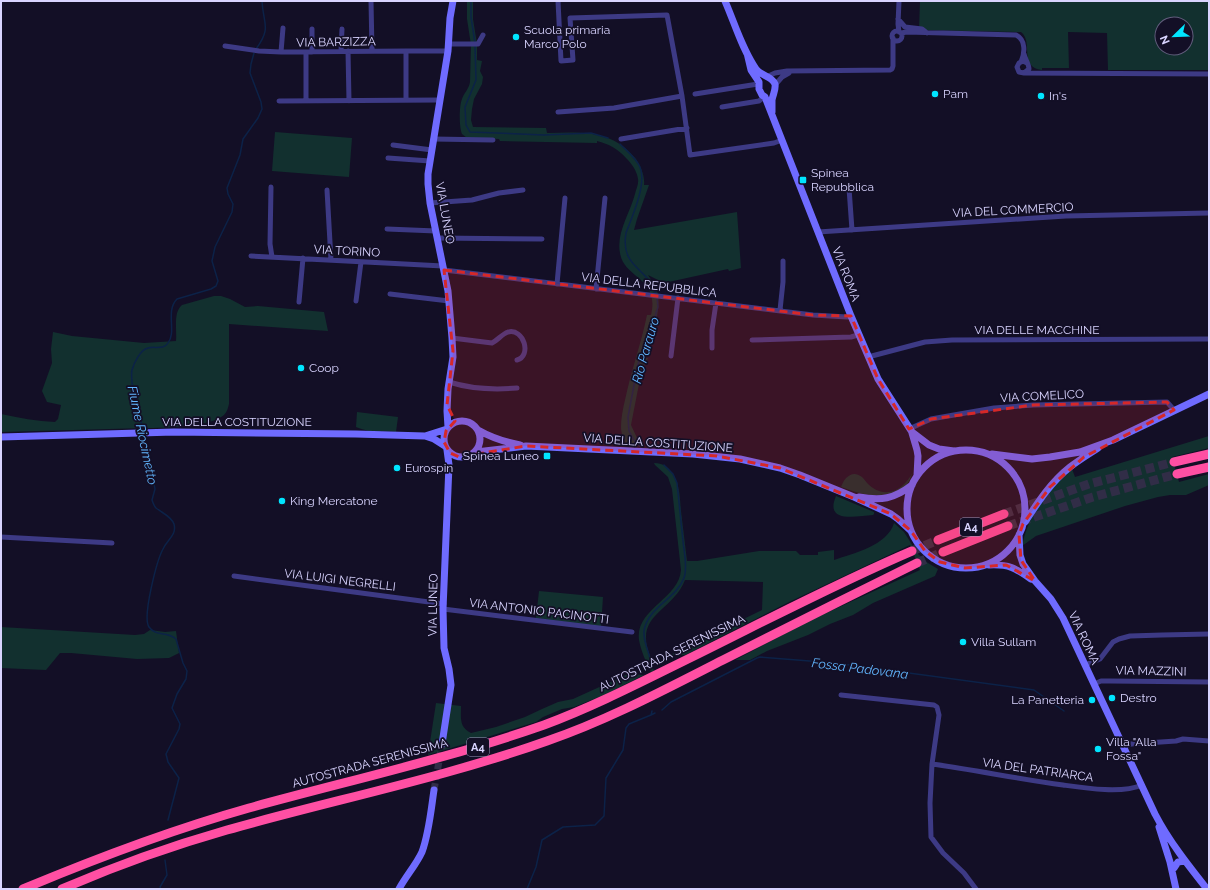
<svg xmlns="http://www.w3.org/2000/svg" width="1210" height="890" viewBox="0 0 1210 890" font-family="Raleway,sans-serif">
<rect width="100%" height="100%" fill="#130f26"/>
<path fill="#12302f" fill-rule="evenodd" d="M 467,1 L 473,1 L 473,19 L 477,44 L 477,60 L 482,61 L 480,71 L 483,77 L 482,84 L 474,99 L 472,109 L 471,120 L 473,127 L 546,128 L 547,133 C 581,132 612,129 636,159 C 641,167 645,176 644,185 L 649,185 L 637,219 L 634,230 L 737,212 L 741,268 L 729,271 L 728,269 L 664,283 L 648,275 C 652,281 656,287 658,294 C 661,314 651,340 643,358 L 648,358 L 645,364 L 639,384 L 631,425 L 638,440 L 643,445 L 626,445 C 624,439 621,434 621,427 C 621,418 623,408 625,400 C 631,371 641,344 647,315 L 651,315 C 660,277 624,279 620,253 C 616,233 630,213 635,194 C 636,189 639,184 638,179 C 637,171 632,164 626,158 C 618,149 609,144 597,141 L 597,143 L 500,141 L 499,139 L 467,138 L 462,134 C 459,127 459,106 462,99 C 464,93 469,89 470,82 L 471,45 L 467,19 Z
M 920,1 L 1209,1 L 1209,70 L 1108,70 L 1107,33 L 1068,32 L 1069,68 L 1042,68 L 1042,70 C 1018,67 1034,42 1021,32 L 919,30 ZM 1162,24 L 1186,24 L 1186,48 L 1162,48 Z
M 275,132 L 352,138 L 349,177 L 272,171 Z
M 214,296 L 221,296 L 230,299 L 245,307 L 258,306 L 324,312 L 328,331 L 229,324 L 229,404 C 228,408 227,412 224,415 C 211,427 163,428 146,428 L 1,432 L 1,414 C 19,418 37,421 55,422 L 58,419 L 61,405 L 47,402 L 42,391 L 52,363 L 51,349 L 53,332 L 72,336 L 144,343 L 176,341 C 177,330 173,312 182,305 Z
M 357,412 L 398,417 L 396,432 C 380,430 372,434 356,427 Z
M 1209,436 L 1209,448 L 1172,457 L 1179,482 L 1209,474 L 1209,485 L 1186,495 L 1170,495 L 1158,497 L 1125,506 L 1036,536 L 1022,546 C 1028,515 1048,489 1072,469 L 1075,477 Z
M 654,463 C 664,463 670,468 675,478 C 680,488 680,500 681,511 C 683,528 685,544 687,561 L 697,561 L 759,551 L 796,551 L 800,555 L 818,555 L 818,552 L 834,550 L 834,560 C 854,553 887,546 894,523 L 904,532 L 918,554 L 928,563 L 938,569 L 935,576 L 873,603 L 853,615 L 830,624 L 808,635 L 767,651 L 750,660 L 735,660 L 811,620 L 920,570 L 910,545 L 789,602 L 685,655 L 670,655 L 762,610 L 763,582 L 685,580 C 672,613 632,614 651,658 L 650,658 L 654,671 L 651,672 C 646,662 641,651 639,640 C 635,609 679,599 681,570 L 672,489 L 668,477 L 655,465 Z
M 913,472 C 911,476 910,480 908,483 C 905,487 902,489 898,490 C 878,500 860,494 841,487 C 844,478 852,469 862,477 C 866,481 868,485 873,488 C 890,499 905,487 913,472 Z
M 836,496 L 874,512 L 874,514 L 873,515 C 857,516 824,524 836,496 Z
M 539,591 L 603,597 L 601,627 L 536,618 Z
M 1,627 L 135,635 L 144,634 L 150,630 L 165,632 L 176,631 L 179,653 L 169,658 L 137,659 L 71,653 L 60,653 L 46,670 L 1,668 Z
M 628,674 L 644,675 L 604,695 L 574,707 L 562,709 L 543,717 L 536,722 L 428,755 L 436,703 L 461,706 C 461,719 459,727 471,733 L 496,727 L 525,717 L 542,709 L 558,702 L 573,699 Z"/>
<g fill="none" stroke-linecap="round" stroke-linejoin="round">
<path stroke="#0c2248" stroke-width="1.5" d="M 471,1 L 471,17 L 475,43
M 475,46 L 476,80 L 465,107 L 466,125 L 470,132 L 544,135 L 591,133 L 608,138
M 256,49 C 272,27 263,24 262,1
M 620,144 C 627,151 636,158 640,167 C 647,184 632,217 626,233 C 620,269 649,267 656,295
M 143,430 L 132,383 C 132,379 131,374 132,370 C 134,363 140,350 148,348 C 154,346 164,350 168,343 C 177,332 165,311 177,299 L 211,289 L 216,286 L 218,281 L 212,261 L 215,247 L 232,212 L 233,204 L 228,194 L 227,188 L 240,155 L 243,139 L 258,118 L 262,109 L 261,102 L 250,73 L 251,64 L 254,53
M 144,435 L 155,489 L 152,500 C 153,503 154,506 156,508 C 162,513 171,516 174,524 C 177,535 167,540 163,549 C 157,560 142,617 149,627 C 156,637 168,631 176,639 L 183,663 L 187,671 L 186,679 L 177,694 L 172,708 L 180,724 L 179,729 L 166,754 L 168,762 L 179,778 L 168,820
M 643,449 L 634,440 L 629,431 L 628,417 L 638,364 L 651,332 L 656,313 L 658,307 L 657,298
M 651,664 C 650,653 643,642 644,631 C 647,608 676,599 684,578 C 688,567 684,552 683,541 C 681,522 679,503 677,483 L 673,474 L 664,465
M 662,710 L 671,702 L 757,658 L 760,657 L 835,663 L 1034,690 L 1064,711
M 651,715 L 655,713
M 161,889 L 160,887 L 167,875 L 165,860
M 527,889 L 536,867 L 542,840 L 563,827 L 595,825 L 604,816 L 606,778 L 623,750 L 626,728 L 629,724 L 651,715 L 652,711"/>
<path stroke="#312d47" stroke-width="7" stroke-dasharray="7 3.5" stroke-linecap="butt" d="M 434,790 L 442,744"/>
<path stroke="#312d47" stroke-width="9" stroke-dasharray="9 4.5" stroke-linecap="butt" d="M 1004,514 L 1089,484 L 1174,462
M 1008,526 L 1093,497 L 1177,474
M 912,551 L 938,540
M 917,563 L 943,552"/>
<path stroke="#3d3a85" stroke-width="5" d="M 371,1 L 372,51
M 558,1 L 561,61 L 573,60 L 570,18 L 667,15 L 682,96 L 690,155 L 774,143 L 782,140
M 899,1 L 898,24 L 899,32
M 898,19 L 905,27 L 922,29 L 927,33
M892 36a5 5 0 1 1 10 0a5 5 0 1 1-10 0Z
M 901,33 L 907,32 L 1016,35 C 1026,40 1025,53 1021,62
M 449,44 L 478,44 L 483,35
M 225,46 L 259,51 L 281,52 L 406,51 L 448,51
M 341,51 L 342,29
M 348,51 L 349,101
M 281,52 L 283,28
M 312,52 L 312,29
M 1024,54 C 1025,59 1029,64 1029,69 L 1024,73 L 1019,72 L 1017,67 L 1019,63 L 1023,61 L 1027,63
M 1024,73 L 1209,74
M 766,77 L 775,73 L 787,71 L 890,70 L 892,69 L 893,66 L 893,38
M 775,85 L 782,77 L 789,73
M 695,94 L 758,84
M 406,100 L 406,51
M 279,101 L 440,100
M 306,101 L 306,52
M 722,107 L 759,101 L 764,97
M 558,112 L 614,108 L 682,96
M 433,139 L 493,140
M 621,139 L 687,128
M 393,145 L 432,150
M 388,158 L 430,161
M 271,187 L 270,244 L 272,257
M 824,188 L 830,189 L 849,188 L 852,230
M 327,190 L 331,260
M 430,203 L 472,200 L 499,193 L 523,190
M 387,229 L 436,231
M 818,232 L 1066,216 L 1209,213
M 437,238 L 542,239
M 251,256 L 443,266
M 444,270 L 813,315 L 847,317 L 851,316
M 557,284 L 565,198
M 596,289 L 605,198
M 390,294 L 449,301
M 356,301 L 361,262
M 299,302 L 303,258
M 780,310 L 783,282 L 783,261
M 452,338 L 492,343 C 498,340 502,334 508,332 C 524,328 532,356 517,360
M 752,340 L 851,337 L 858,335
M 712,348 L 712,330 L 716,303
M 671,356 L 678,298
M 868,357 L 925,342 L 952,340 L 1209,339
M 449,382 C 471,389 494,390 517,388
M 909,429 L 931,419 L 994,408 L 1033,405 L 1167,402 L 1174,410
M 1,537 L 112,543
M 234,576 L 444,604
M 443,609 L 632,632
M 1085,665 L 1100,659 L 1113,642 L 1119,639 L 1130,636 L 1162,635 L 1209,634
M 1094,684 L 1101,681 L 1110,681 L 1209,682
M 841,695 L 934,705 L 937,707 L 939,715 L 932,764 L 930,803 L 931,837 L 943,853 L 964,873 L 976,889
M 1124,746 L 1131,744 L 1176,741 L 1183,739 L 1209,741
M 932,764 C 975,770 1019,779 1063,785 C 1084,788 1122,794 1142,785"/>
<path stroke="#6f6bff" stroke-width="7" d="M 725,1 C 735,24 742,49 756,69 C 761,76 772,76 775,84 C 776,90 773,94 772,100 C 772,104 772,108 772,112
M 747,53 L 751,70 L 759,82 L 759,89 L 762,95 L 765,97 L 851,316 L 878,379 L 912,432 L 929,445 L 939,449 L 954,451
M444 439a18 18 0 1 1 36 0a18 18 0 1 1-36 0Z
M 448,427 L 447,411 L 448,389 L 453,357 L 452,338 L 448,291 L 430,203 L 428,184 L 428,174 L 448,51 L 450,18 L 453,1
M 478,430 C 492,438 505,442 520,445
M 912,433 L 917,450 L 918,456 L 917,476
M 425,436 L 434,439 L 445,446
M 1,437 L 174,432 L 356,434 L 425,436 L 447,429
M907 509a59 59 0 1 1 118 0a59 59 0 1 1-118 0Z
M 476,452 L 526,446 L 693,454 L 740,459 L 780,468 L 800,475 L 854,497 L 891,514 L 898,519 L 911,531
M 992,454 L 1032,459 L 1050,457 L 1080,452 L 1113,440 L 1209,394
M 859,497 C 881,501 894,499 912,485
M 1025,522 C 1038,502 1051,482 1070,467 C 1079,460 1089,454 1098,448
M 1019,535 L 1020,555 L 1023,564 L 1035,581 L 1051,599 L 1063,618 L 1155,814 C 1169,841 1188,865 1207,889
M 989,565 C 1009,564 1015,568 1031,579
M 442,744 L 451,685 L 449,669 L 444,648 L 443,609 L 449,465 L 447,450
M 1159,827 L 1170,862 L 1176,889
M 1174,868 L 1178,862 L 1185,861
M 399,889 C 406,876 416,865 422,852 C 429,833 431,810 434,790"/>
<path stroke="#ff4fa3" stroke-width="9" d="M 1174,462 L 1209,454
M 1177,474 L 1209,467
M 938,540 L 1004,514
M 943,552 L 1008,526
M 23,889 C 97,858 171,830 249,808 C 347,781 447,759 544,725 C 595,706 643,681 692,657 C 765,621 837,583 912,551
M 62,889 C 115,866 171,846 227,830 C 333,800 443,778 547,741 C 608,720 666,689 723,660 C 788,627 852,595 917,563"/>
</g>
<path fill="#d62828" fill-opacity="0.2" stroke="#d62828" stroke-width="3" stroke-dasharray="8 5" stroke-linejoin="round" d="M 444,270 L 813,315 L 851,316 L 878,379 L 909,429 L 931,419 L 1033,405 L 1167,402 L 1174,410 L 1084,457 L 1050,487 L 1023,524 L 1019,535 L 1021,560 L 1035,581 L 1006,565 L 965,568 L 940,562 L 925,551 L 911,531 L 891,514 L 780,468 L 717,456 L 526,446 L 459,457 L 450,453 L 444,442 L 446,431 L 455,421 L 447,405 L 453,351 Z"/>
<g fill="#00e5ff" stroke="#130f26" stroke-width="1.5">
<circle cx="516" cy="37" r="4"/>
<circle cx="935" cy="94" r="4"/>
<circle cx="1041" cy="96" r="4"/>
<rect x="799" y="176" width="8" height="8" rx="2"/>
<circle cx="301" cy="368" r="4"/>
<rect x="543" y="452" width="8" height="8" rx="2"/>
<circle cx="397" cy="468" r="4"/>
<circle cx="282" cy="501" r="4"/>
<circle cx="963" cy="642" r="4"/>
<circle cx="1112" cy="698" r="4"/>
<circle cx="1092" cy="700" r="4"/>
<circle cx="1098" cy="749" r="4"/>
</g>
<g text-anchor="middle" stroke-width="3.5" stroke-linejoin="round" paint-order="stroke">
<g fill="#130f26" stroke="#9e99be" stroke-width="1">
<rect x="960" y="518" width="22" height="18" rx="3"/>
<rect x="467" y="738" width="22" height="18" rx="3"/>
</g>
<g font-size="11" font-weight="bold" fill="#d9d4ff">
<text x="971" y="531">A4</text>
<text x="478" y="751">A4</text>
</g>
<g font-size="12" fill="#d9d4ff" stroke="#130f26" text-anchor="start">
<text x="524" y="34">Scuola primaria<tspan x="524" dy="14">Marco Polo</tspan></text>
<text x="943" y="98">Pam</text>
<text x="1049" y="100">In's</text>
<text x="811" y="177">Spinea<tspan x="811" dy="14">Repubblica</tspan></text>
<text x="309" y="372">Coop</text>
<text x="539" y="460" text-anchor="end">Spinea Luneo</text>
<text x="405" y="472">Eurospin</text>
<text x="290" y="505">King Mercatone</text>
<text x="971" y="646">Villa Sullam</text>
<text x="1120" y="702">Destro</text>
<text x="1084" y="704" text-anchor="end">La Panetteria</text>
<text x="1106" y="746">Villa "Alla<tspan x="1106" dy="14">Fossa"</tspan></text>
</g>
<g font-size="12" fill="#d9d4ff" stroke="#130f26">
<text transform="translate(336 42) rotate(-1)" y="4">VIA BARZIZZA</text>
<text transform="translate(1013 210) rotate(-3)" y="4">VIA DEL COMMERCIO</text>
<text transform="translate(445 213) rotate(80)" y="4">VIA LUNEO</text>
<text transform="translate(347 251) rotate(3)" y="4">VIA TORINO</text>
<text transform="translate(846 274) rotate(69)" y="4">VIA ROMA</text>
<text transform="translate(649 285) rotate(7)" y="4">VIA DELLA REPUBBLICA</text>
<text x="1037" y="334">VIA DELLE MACCHINE</text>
<text transform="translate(1042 396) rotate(-3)" y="4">VIA COMELICO</text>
<text x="237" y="426">VIA DELLA COSTITUZIONE</text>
<text transform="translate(658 443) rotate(4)" y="4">VIA DELLA COSTITUZIONE</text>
<text transform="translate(340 580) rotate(7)" y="4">VIA LUIGI NEGRELLI</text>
<text transform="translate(433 605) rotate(-89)" y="4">VIA LUNEO</text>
<text transform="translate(539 611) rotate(7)" y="4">VIA ANTONIO PACINOTTI</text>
<text transform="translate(1084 638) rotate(65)" y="4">VIA ROMA</text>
<text transform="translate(672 653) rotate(-26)" y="4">AUTOSTRADA SERENISSIMA</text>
<text transform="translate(1151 671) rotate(1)" y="4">VIA MAZZINI</text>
<text transform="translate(370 763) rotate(-15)" y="4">AUTOSTRADA SERENISSIMA</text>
<text transform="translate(1038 770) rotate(8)" y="4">VIA DEL PATRIARCA</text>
</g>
<g font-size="13" font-style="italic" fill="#62b6ff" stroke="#130f26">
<text transform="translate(645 350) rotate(-74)" y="5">Rio Parauro</text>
<text transform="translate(143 435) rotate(78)" y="5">Fiume Riocimetto</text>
<text transform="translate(860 668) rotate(7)" y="5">Fossa Padovana</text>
</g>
</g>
<rect width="1210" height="890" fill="none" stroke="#d9d4ff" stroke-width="4"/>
<g transform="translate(1174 36) rotate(247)"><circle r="19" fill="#130f26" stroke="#625e7d"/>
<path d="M0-3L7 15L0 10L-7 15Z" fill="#00e5ff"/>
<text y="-6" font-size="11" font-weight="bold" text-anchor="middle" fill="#d9d4ff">N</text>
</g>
</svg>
